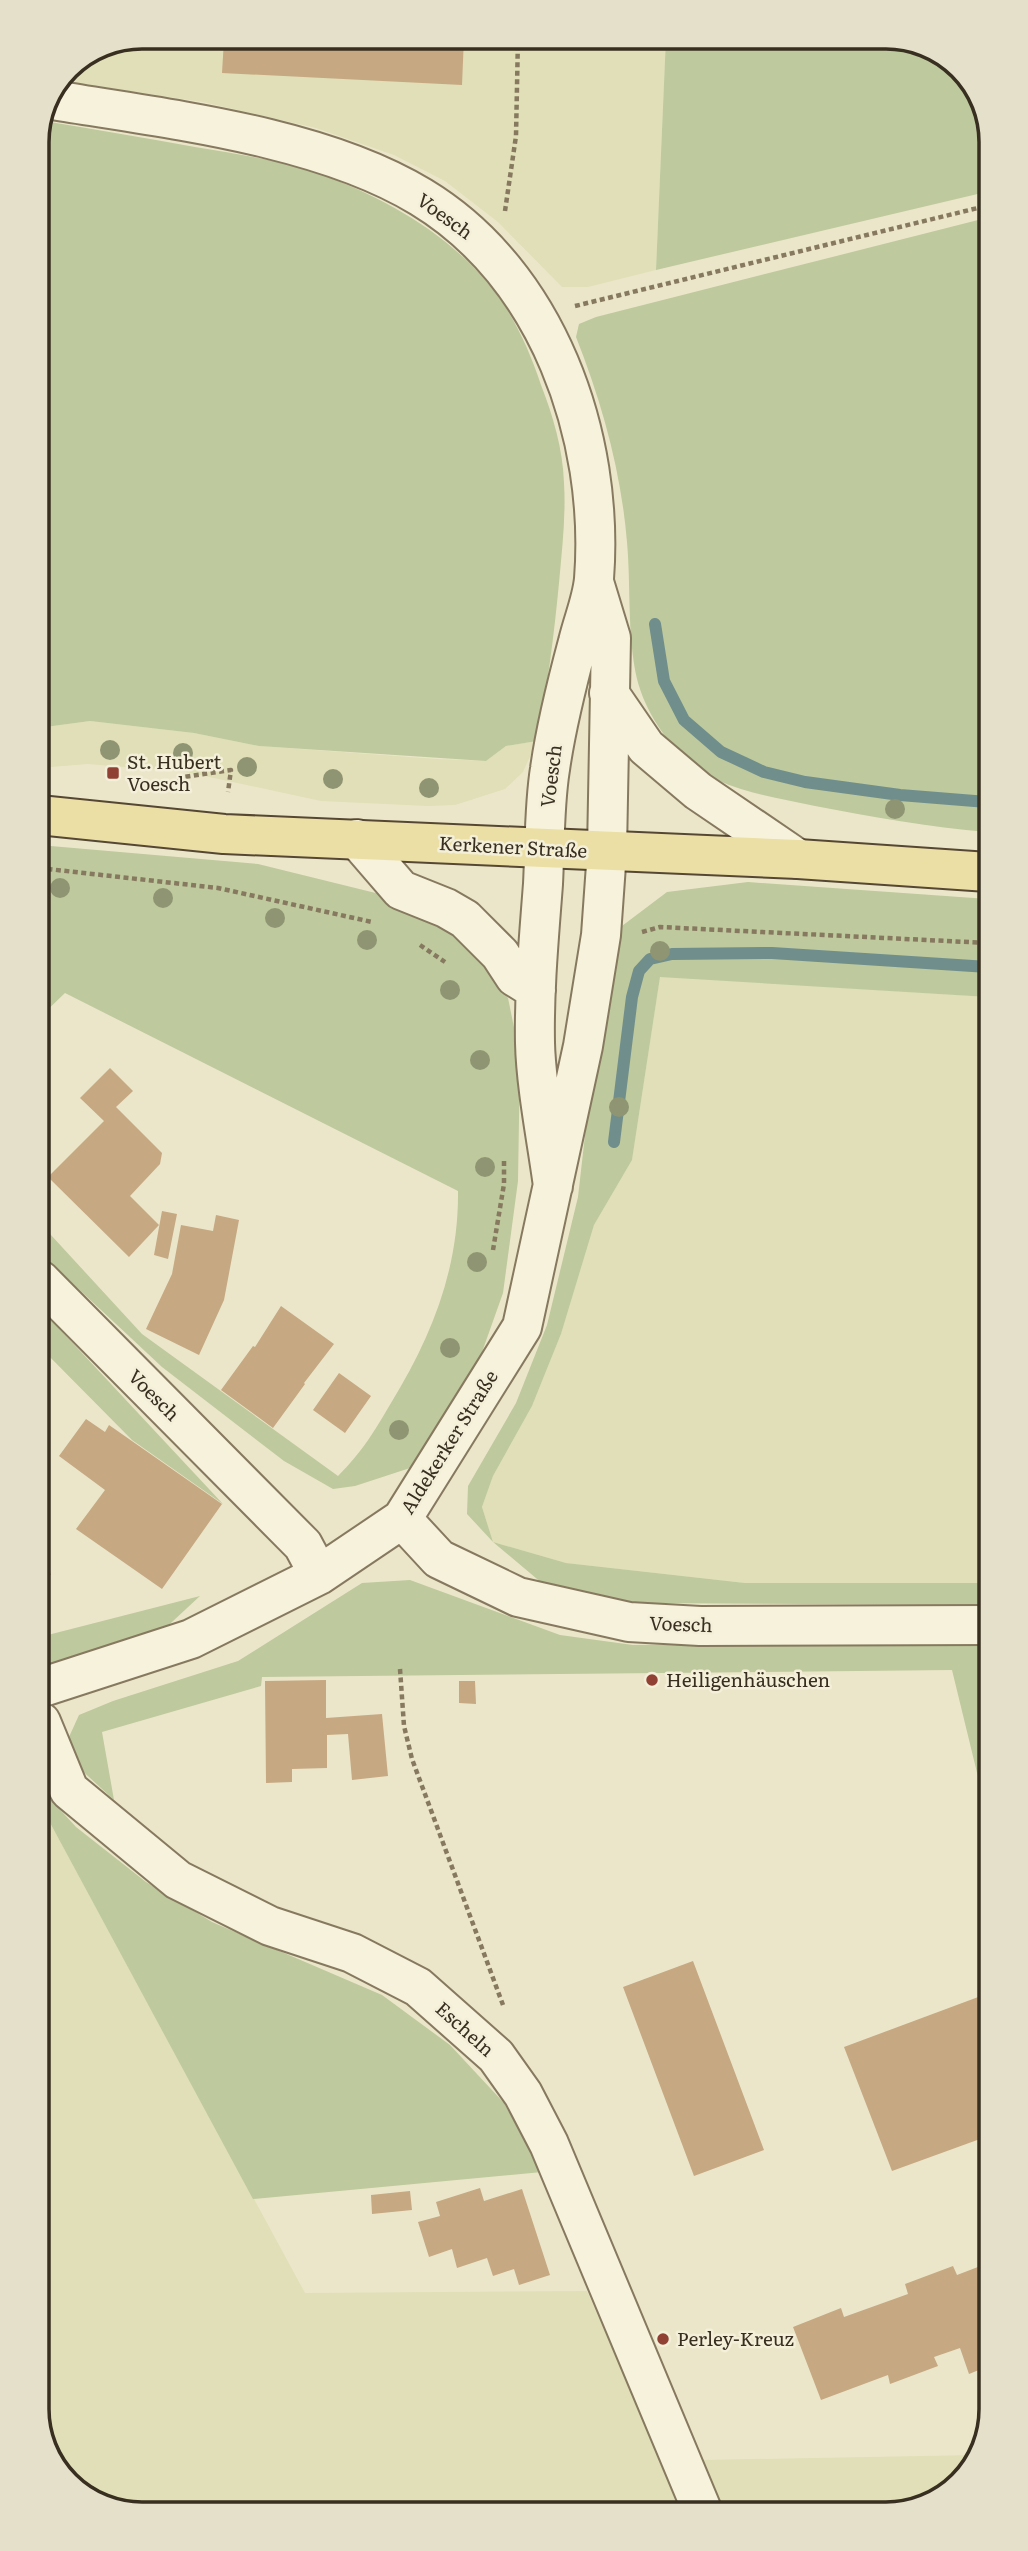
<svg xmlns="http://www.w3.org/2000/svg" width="1028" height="2551" viewBox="0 0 1028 2551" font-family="Literata,serif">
<rect width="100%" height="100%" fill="#ebe6c9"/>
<path fill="#e0dfb7" d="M 142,37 L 666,37 L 656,270 L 588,287 L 562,287 L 498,222 L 445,181 L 394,155 L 316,128 L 203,102 L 62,81 L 68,67 Z
M 90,721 L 194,733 L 259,746 L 437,759 L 486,761 L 506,746 L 537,741 L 523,772 L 505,789 L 455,805 L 428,806 L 321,801 L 186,772 L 88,764 L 38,768 L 38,728 Z
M 660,976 L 988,997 L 989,1583 L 745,1583 L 566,1563 L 493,1542 L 482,1507 L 493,1476 L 532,1406 L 561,1334 L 594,1225 L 632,1160 Z
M 41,1806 L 305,2293 L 587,2291 L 683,2510 L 135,2514 L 78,2492 L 42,2442 Z
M 976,2455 L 970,2473 L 919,2509 L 722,2510 L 701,2460 Z"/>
<path fill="#bec99d" d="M 666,37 L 893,37 L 950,59 L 986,109 L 986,192 L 656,270 Z
M 44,121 C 94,129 145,138 195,147 C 237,154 280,160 320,174 C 391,200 464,242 506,308 C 521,332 532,358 541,385 C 553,416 563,449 564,483 C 566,516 562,550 559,583 C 554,636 547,689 537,741 L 506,746 L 486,761 L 259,746 L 194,733 L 90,721 L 38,728 L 37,136 Z
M 986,218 L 988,832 C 929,827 872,817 815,806 C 782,799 748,794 717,780 C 679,762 647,719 637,679 C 627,635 631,587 627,542 C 621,470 602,403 576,337 L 579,324 L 596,317 Z
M 39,845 L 258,864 L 412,902 L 459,933 L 508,998 L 520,1057 L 518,1181 L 503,1293 L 471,1383 L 410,1468 L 355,1486 L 333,1489 L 284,1461 L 162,1367 L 39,1252 L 39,1222 L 142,1334 L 338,1476 C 362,1452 374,1432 391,1403 C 431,1338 459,1269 458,1191 L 65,993 L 39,1018 Z
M 748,882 L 988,899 L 988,997 L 660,977 L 632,1160 L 594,1225 L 561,1334 L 532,1406 L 493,1476 L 482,1507 L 493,1542 L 566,1563 L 745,1583 L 989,1583 L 989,1605 L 638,1603 L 543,1584 L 493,1542 L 467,1514 L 468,1486 L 516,1403 L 547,1325 L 578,1197 L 602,986 L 614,932 L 667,892 Z
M 40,1308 L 223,1504 L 132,1440 L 40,1347 Z
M 410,1580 L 560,1635 L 633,1645 L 989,1641 L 990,1826 L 952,1670 L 262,1677 L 261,1686 L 102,1732 L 114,1800 L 76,1765 L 69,1737 L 79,1715 L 113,1701 L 238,1661 L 362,1583 Z
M 200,1596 L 145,1647 L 40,1674 L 40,1637 Z
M 41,1789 L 76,1827 L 146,1882 L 212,1922 L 382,1995 L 450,2045 L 504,2103 L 542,2172 L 253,2199 L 41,1806 Z"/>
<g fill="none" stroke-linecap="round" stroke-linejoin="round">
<path stroke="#708e8b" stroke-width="12" d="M 655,624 L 664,681 L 684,720 L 721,752 L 764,772 L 805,782 L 900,795 L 987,802
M 614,1142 L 632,997 L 639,971 L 650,959 L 672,954 L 772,953 L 988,967"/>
</g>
<path fill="#c6a882" d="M 146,37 L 178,37 L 178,40 L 146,39 Z
M 267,37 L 464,37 L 462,85 L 222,73 L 224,40 L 267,43 Z
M 110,1068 L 133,1091 L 116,1107 L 162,1153 L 160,1164 L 130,1196 L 159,1225 L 129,1257 L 48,1177 L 104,1121 L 80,1098 Z
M 162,1211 L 177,1214 L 168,1259 L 154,1255 Z
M 216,1215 L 239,1220 L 224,1300 L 199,1355 L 146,1329 L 172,1274 L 181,1225 L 213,1231 Z
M 281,1306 L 334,1344 L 304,1383 L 305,1384 L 273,1428 L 221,1390 L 253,1346 L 255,1347 Z
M 339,1373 L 371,1396 L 345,1433 L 313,1410 Z
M 86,1419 L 105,1432 L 109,1425 L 222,1504 L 162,1589 L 76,1529 L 105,1490 L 59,1456 Z
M 40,1539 L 51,1575 L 40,1578 Z
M 326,1680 L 326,1718 L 382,1714 L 388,1776 L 352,1780 L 348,1734 L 327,1735 L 327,1768 L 292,1769 L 292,1782 L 266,1783 L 265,1681 Z
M 459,1681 L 475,1681 L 476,1704 L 459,1703 Z
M 693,1961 L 764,2150 L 694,2176 L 623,1987 Z
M 989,1993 L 991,2135 L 892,2171 L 844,2047 Z
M 480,2188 L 484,2201 L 522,2189 L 550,2275 L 519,2285 L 514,2269 L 493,2276 L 487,2258 L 457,2268 L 452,2249 L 429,2257 L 418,2222 L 440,2216 L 436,2202 Z
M 410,2191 L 412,2210 L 372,2214 L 371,2195 Z
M 991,2262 L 991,2336 L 988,2337 L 991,2345 L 991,2365 L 969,2374 L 960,2348 L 934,2357 L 938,2366 L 890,2384 L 888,2375 L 821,2400 L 793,2327 L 841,2308 L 844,2317 L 908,2294 L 905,2284 L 953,2266 L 957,2275 Z"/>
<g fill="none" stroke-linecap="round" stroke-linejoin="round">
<g stroke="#86795f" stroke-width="42">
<path id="minor" d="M 53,100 C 168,119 321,136 421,197 C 548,274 605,436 594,579 C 592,600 583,621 578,642 C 567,683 556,726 550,769 C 544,806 545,846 543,884 C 539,937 534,990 535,1043 C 536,1087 547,1141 553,1186
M 609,693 L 646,747 L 698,791 L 798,859
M 357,839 L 401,890 L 446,908 L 465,919 L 500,954 L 515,977 L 536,990
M 40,1280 L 303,1545 L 319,1575
M 402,1519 L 439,1559 L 518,1597 L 629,1622 L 700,1626 L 989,1625
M 40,1688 L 191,1639 L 319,1575 L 402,1519 L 522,1327 L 583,1046 L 601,935 L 607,851 L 611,638 L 594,582
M 41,1722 L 69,1790 L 178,1880 L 270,1926 L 352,1953 L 418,1987 L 496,2056 L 523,2094 L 549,2144 L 702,2510"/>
</g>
<g stroke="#554733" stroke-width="42">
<path id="major" d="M 39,815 L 224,834 L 798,859 L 988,872"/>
</g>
<path stroke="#86795f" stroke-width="4.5" stroke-dasharray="5 3.5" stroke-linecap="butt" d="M 505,211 L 516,136 L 518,37
M 575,306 L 986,206
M 177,778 L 231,770 L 228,792
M 39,868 L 218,888 L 372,922
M 642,932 L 660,927 L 988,943
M 420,945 L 445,962
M 493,1250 L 504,1184 L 504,1159
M 400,1669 L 404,1726 L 412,1759 L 503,2005"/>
<use href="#minor" stroke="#f7f2dc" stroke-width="38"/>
<use href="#major" stroke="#ebdfa5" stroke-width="38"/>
</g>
<g fill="#8f9572">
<circle cx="110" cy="750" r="10"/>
<circle cx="183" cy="753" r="10"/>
<circle cx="247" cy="767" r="10"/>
<circle cx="333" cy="779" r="10"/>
<circle cx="429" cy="788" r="10"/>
<circle cx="895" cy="809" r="10"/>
<circle cx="60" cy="888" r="10"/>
<circle cx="163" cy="898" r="10"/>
<circle cx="275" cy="918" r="10"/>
<circle cx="367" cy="940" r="10"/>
<circle cx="660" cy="951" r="10"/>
<circle cx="450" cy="990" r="10"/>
<circle cx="480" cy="1060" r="10"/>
<circle cx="619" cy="1107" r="10"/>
<circle cx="485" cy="1167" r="10"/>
<circle cx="477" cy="1262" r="10"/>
<circle cx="450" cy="1348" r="10"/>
<circle cx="399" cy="1430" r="10"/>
</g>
<g fill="#914034" stroke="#f3efd8" stroke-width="2.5">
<rect x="106" y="766" width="14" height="14" rx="3.5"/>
<circle cx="652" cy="1680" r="7"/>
<circle cx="663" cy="2339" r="7"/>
</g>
<g text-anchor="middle" stroke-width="5" stroke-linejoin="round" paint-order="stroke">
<g font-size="19" fill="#382f21" stroke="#f3efd8">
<text transform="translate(445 216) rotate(36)" y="7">Voesch</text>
<text transform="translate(551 776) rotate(-83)" y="7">Voesch</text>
<text transform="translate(513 847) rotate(3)" y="7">Kerkener Straße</text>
<text transform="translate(154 1395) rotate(45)" y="7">Voesch</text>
<text transform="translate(449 1442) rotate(-58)" y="7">Aldekerker Straße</text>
<text transform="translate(681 1624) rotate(2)" y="7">Voesch</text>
<text transform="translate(465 2029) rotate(42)" y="7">Escheln</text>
</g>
<g font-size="19" fill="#382f21" stroke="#f3efd8" text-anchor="start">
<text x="127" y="769">St. Hubert<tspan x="127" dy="22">Voesch</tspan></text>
<text x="666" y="1687">Heiligenhäuschen</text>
<text x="677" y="2346">Perley-Kreuz</text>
</g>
</g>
<path d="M0 0H1028V2551H0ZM142 49H886A93 93 0 0 1 979 142V2409A93 93 0 0 1 886 2502H142A93 93 0 0 1 49 2409V142A93 93 0 0 1 142 49Z" fill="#e4e0c9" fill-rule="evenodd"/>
<path fill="none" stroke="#382f21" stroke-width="3.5" d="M142 49H886A93 93 0 0 1 979 142V2409A93 93 0 0 1 886 2502H142A93 93 0 0 1 49 2409V142A93 93 0 0 1 142 49Z"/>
</svg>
